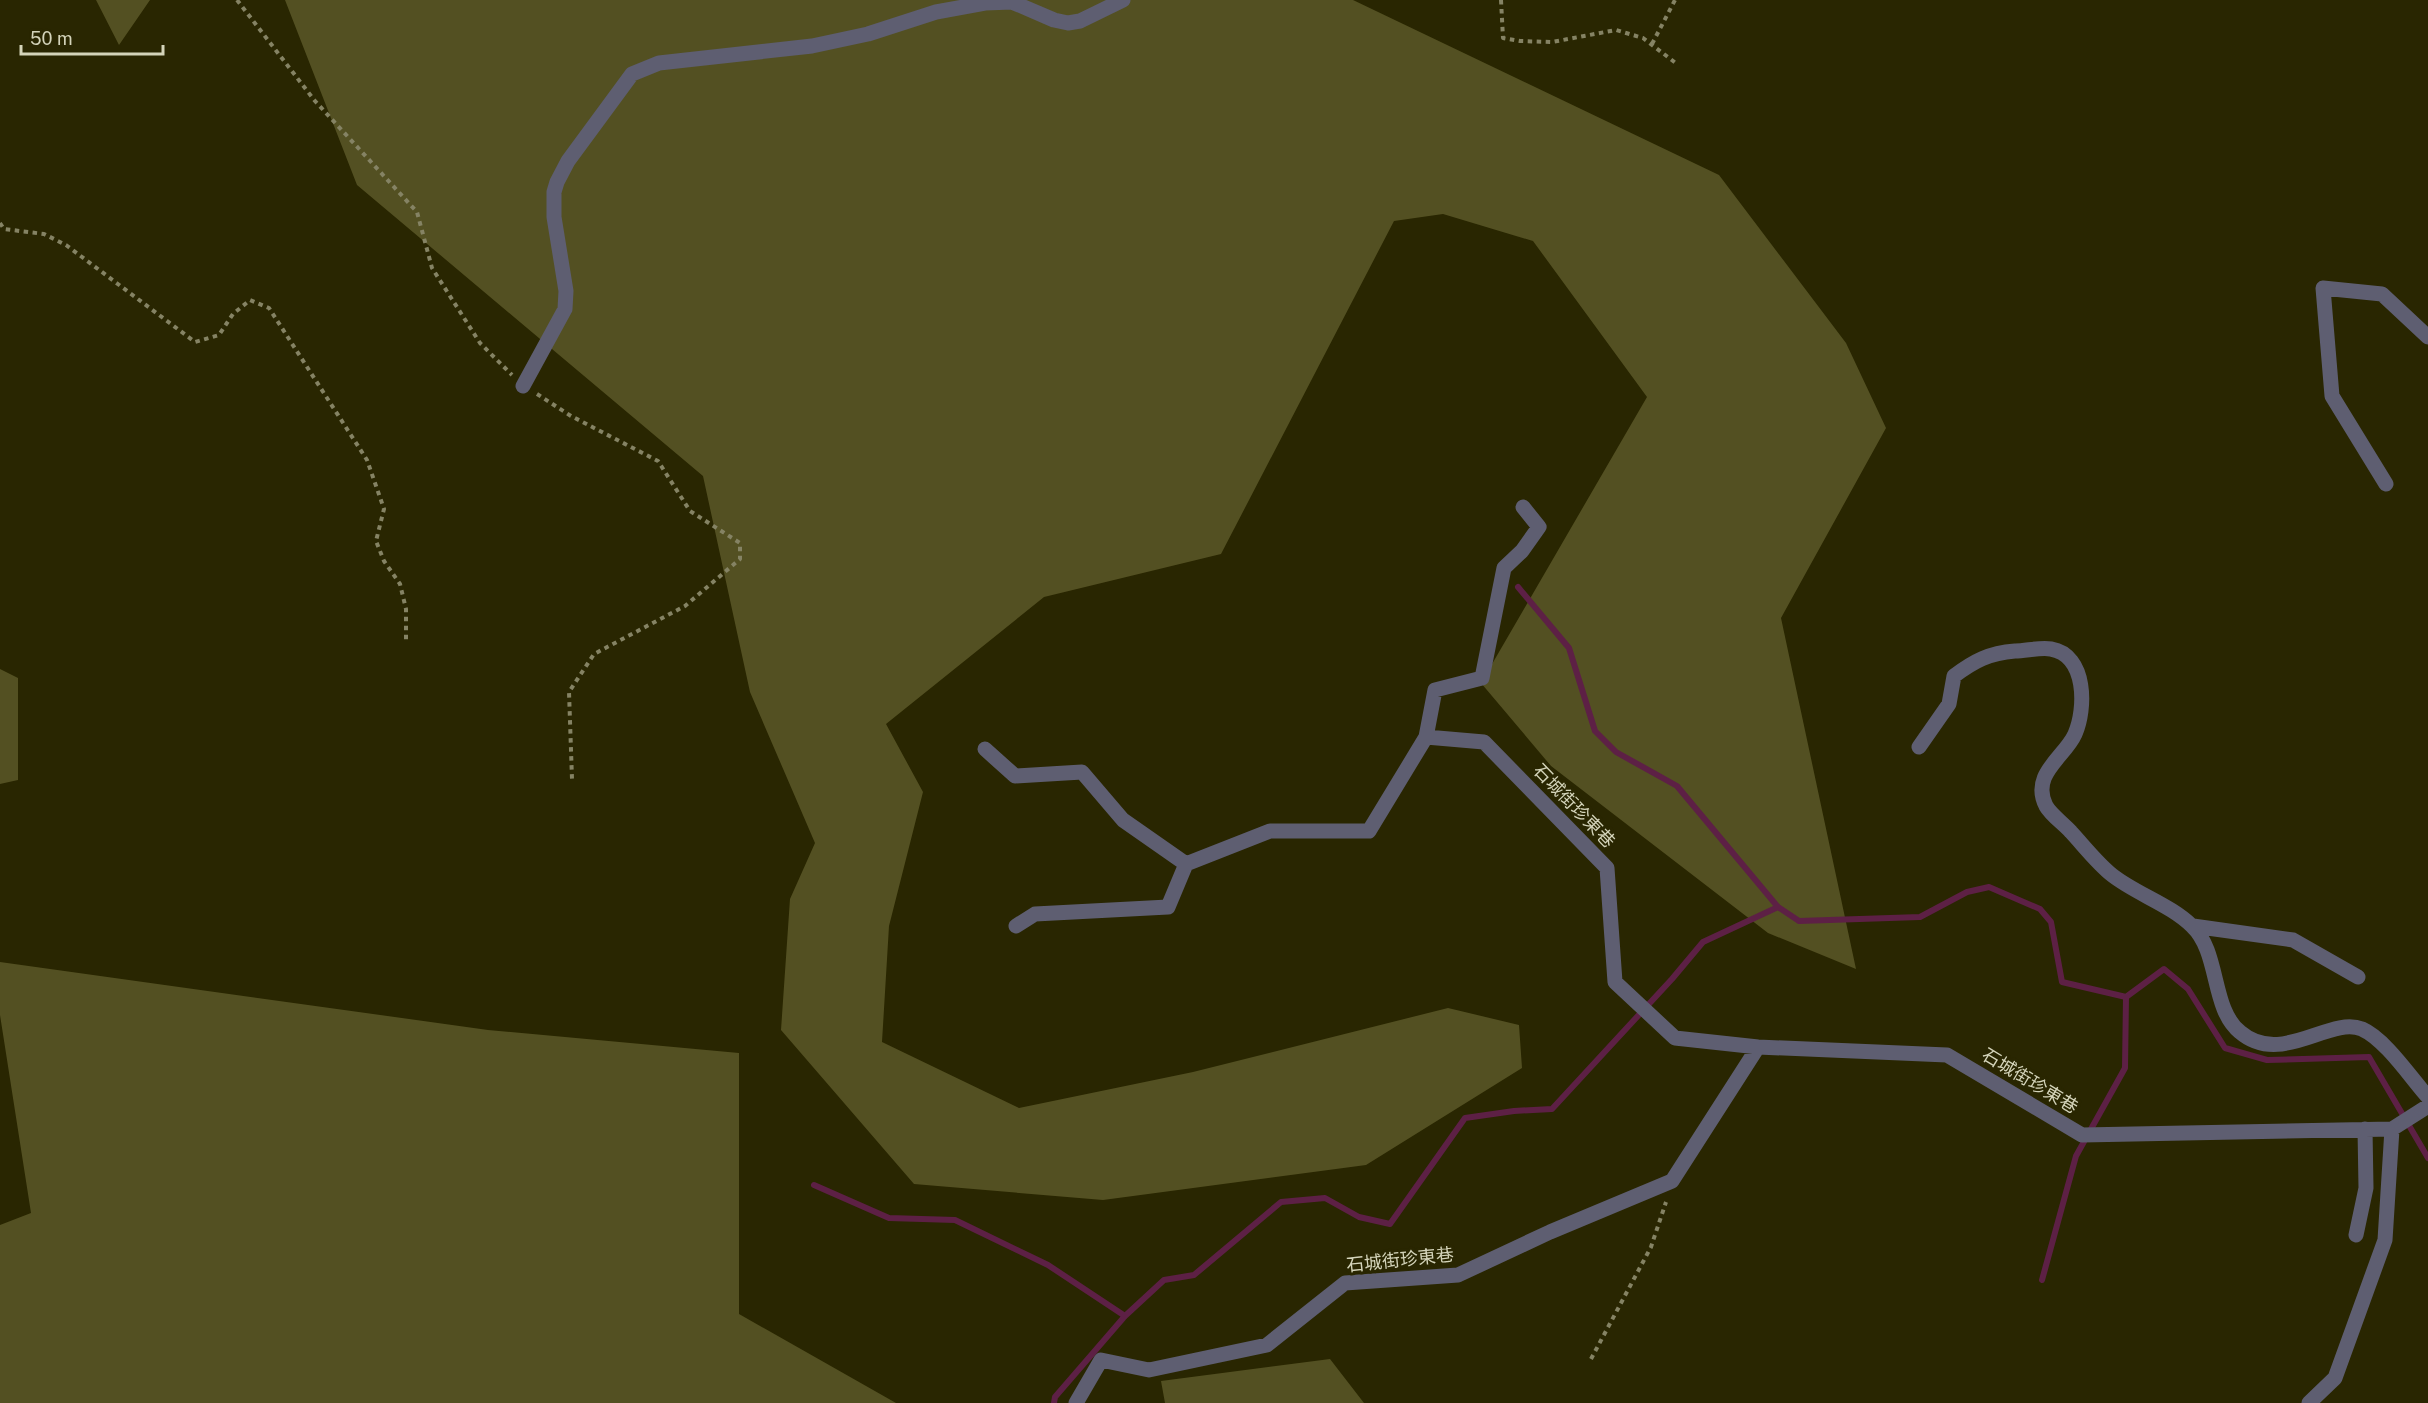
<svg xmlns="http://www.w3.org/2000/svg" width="2428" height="1403" viewBox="0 0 2428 1403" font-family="'Public Sans','Noto Sans TC',sans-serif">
<rect width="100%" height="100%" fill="#292601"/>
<path fill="#535022" d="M 96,0 L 150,0 L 119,45 Z
M 285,0 L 1353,0 L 1719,175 L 1846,343 L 1886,428 L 1781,618 L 1856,969 L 1768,933 L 1551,766 L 1481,683 L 1647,397 L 1533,241 L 1443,214 L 1394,221 L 1221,554 L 1044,597 L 886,724 L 923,792 L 889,926 L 882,1042 L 1019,1108 L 1193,1072 L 1448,1008 L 1519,1025 L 1522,1068 L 1366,1165 L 1103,1200 L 914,1184 L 781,1030 L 790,899 L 815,843 L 750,692 L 703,476 L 357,185 Z
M 0,669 L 18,678 L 18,780 L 0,784 Z
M 0,962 L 488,1030 L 739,1053 L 739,1314 L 896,1403 L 0,1403 L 0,1225 L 31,1213 L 0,1015 Z
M 1330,1359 L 1364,1403 L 1165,1403 L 1161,1381 Z"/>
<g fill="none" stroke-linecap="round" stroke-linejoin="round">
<path stroke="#5d2045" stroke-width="6" d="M 1518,587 L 1569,648 L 1595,731 L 1616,752 L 1677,786 L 1778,907
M 814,1185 L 889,1218 L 955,1220 L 1048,1265 L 1125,1316
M 2042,1280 L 2076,1156 L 2125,1068 L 2126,997
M 1054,1403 L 1055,1397 L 1125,1316 L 1164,1280 L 1194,1275 L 1281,1202 L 1325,1198 L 1359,1217 L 1390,1224 L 1465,1118 L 1514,1111 L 1552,1109 L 1672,979 L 1703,942 L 1778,907 L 1799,921 L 1920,917 L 1967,892 L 1989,887 L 2040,909 L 2051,922 L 2062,982 L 2126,997 L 2164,969 L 2188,989 L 2225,1048 L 2267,1060 L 2369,1057 L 2428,1158"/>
<path stroke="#858364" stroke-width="4" stroke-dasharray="4.5 4.5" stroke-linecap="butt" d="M 237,0 L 315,101 L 417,212 L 432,268 L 480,343 L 512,375
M 1501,0 L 1503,38 L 1520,41 L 1552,42 L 1616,30 L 1643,38 L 1677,64
M 1652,44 L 1675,0
M 0,223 L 4,229 L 44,234 L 66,245 L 195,342 L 219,335 L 233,314 L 250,300 L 269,308 L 367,460 L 384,509 L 376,541 L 384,561 L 400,584 L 406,609 L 406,641
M 537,394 L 571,416 L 658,461 L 690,511 L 740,543 L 740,559 L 685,606 L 594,654 L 569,692 L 572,779
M 1591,1359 L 1651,1247 L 1666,1202"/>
<path stroke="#5e5e71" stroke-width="15" d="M 523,386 L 565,309 L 566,291 L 554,217 L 554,192 L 557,182 L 568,161 L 632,74 L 659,63 L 812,46 L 868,34 L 936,12 L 985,3 L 1012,2 L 1054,20 L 1068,23 L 1080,21 L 1123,0
M 2386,484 L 2332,396 L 2323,288 L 2382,294 L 2428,337
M 1426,737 L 1435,690 L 1482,678 L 1504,568 L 1522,551 L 1539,527 L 1523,507
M 1919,747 L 1949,704 L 1954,676 C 1974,661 1989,653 2015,651 C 2026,651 2040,647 2051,649 C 2087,655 2086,709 2075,734 C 2065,757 2030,774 2046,806 C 2051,815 2064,824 2071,832 C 2084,846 2097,863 2112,875 C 2136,894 2171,905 2192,926 C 2220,952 2211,1009 2240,1032 C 2281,1067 2329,1016 2362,1029 C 2385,1039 2411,1078 2428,1097
M 985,749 L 1015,776 L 1082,772 L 1123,820 L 1186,864 L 1270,831 L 1369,831 L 1426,737 L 1484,742 L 1607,868 L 1615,982 L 1675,1038 L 1758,1047 L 1947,1055 L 2082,1135 L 2392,1129
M 1016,926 L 1035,914 L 1168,907 L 1186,864
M 2193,926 L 2293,940 L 2358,977
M 2356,1235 L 2366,1188 L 2365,1129
M 1076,1403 L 1101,1360 L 1149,1370 L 1267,1345 L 1345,1283 L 1458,1275 L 1550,1232 L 1672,1181 L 1758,1047
M 2309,1403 L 2335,1378 L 2385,1240 L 2392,1129 L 2428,1106"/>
</g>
<g text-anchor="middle" stroke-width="6" stroke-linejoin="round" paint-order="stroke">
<g font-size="18" fill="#d4d4ba" stroke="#292601">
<text transform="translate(1574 806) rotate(46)" y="6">石城街珍東巷</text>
<text transform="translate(2030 1081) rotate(31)" y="6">石城街珍東巷</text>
<text transform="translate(1400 1260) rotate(-6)" y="6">石城街珍東巷</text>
</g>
</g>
<path d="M21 45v9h142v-9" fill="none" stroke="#d4d4ba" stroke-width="3"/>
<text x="30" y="45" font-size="18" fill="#d4d4ba" stroke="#292601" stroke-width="4.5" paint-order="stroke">50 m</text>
</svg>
